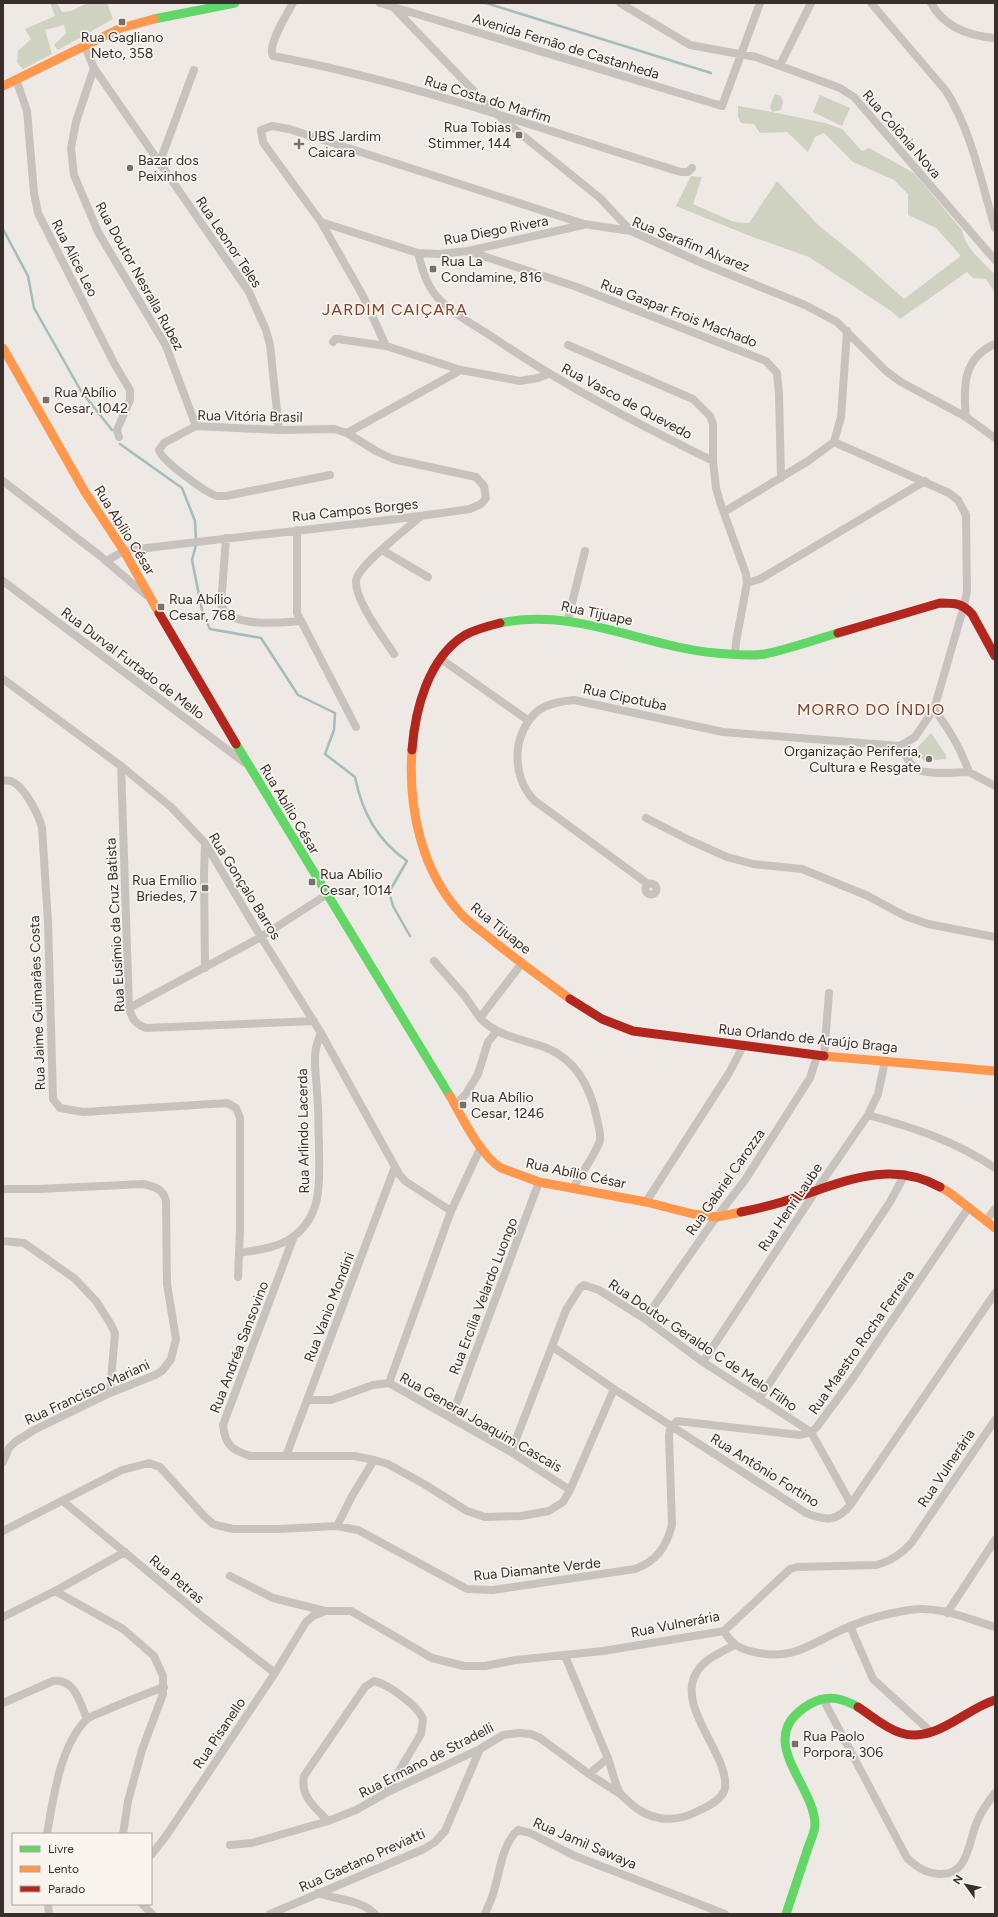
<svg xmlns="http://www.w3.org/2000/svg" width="998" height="1917" viewBox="0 0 998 1917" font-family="Figtree,sans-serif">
<rect width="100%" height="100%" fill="#eee9e4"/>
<path fill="#cfd2c0" d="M 50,3 L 57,3 L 62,12 L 71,11 L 88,3 L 107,3 L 113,19 L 58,50 L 54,45 L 66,33 L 64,25 L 45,30 L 52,54 L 23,69 L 17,62 L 18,51 L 31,39 L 25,29 L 55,16 Z
M 775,94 L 781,96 L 783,102 L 781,110 L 772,112 L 825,123 L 842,129 L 862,151 L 869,148 L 914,173 L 962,230 C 965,248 983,262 995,275 L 995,293 L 986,279 L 973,278 L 967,272 L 900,319 L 891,311 L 809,257 L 750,236 L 676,206 L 691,176 L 702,177 L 693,204 L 734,222 L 749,223 L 777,181 L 818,225 L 853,253 L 904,299 L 961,256 L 936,228 L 908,215 L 908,194 L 894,180 L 853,162 L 824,133 L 815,137 L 808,152 L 787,132 L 760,133 L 754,124 L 741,123 L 738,117 L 738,106 L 772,112 L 770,106 Z
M 820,95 L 850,108 L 842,126 L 813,112 Z
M 931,733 L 946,755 L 946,759 L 924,761 L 915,750 Z"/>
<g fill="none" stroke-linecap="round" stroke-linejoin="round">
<path stroke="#a3bdbd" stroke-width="2.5" d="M 486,3 L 711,73
M 3,229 L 28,276 L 34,308 L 81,391 L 112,430
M 120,444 L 182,488 L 195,521 L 196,540
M 196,545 L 192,560 L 203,615 L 210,629 L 261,638 L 298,695 L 335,713 L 334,730 L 325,754 L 355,777 C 362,812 377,840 407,861 L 389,892 L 393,906 L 410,936"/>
<path stroke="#c7c2be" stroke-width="8" d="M 293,3 C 287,14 267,45 273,56 C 412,82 546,131 681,172 L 688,172 L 692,168
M 380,3 L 722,106 L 760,3
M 620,3 L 690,45 L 756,57 L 840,88 L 854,97 L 995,260
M 871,3 L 946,91 C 972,132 981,182 995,228
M 931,3 C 944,27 969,36 995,38
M 394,8 L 495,113 L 600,198 L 631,231
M 85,47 L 94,68 L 249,292 L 266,330 L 270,345 L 279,430
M 780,65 L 811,3
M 94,68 L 76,122 L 71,148 L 74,175 L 98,232 L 166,346 L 196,426
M 16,79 L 27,111 L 34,193 L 38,213 L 115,365 L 130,390 L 130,400 L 117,430 L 119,437
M 159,164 L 194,70
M 321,222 L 418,253 L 439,254 L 468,251 L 583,225
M 468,251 L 577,287 L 766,361 L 777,373 L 779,395 L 781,478
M 418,253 C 422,269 426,284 437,297 C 451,313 476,326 494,338 C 563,385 638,424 713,461 L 716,488 L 720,502 L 746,574 L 747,583 L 736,642 L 735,655
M 333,342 L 335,339 L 338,339 L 386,346 L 461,370 L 520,381 L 538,378 L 548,374
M 568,345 L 693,399 L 710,416 L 713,424 L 713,461
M 386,346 L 363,296 L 321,222 L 267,148 L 263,142 L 261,130 L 272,126 L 289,129 L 584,224 L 631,231 L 704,264 L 805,305 L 837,322 L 886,371 L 901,382 L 966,417 L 995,438
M 966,417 C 963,386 963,358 995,344
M 347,433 L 461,370
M 3,481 L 99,555 L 146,595
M 724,512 L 808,461 L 834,442 L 841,417 L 847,331
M 297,530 L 297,613 L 356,727
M 226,538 L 221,605 L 226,614 C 247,626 277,623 300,621
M 382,550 L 428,577
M 106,561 L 124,551 C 239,536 355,526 470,509 L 481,504 L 486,498 L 484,486 L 476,477 L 393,459 L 376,451 L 347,433 L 334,429 L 279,430 L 196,426 L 164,443 L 159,450 C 161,460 206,493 217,496 C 220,496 223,496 226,496 L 330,475
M 3,581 L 245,763
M 747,583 L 760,579 L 925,481
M 568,619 L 585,551
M 394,654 C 383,637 355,601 356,581 C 357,566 408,528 421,516
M 441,659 L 529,721
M 3,679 L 121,766 L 171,807 L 205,843 L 261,937 L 321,1033 L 399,1174 L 405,1181 L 451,1211
M 934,709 C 950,731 960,747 969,772 L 995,786
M 900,746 C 904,753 909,763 915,768 C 925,776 956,772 969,772
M 121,766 L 129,1008 C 132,1019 135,1024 146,1028 L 314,1021
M 3,780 C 6,781 10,780 13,782 C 25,788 39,815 42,828 L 48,921 L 53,1099 L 60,1108 L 83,1112 L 227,1103 L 236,1108 L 240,1118 L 240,1230 L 238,1277
M 646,818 L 689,840 L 727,857 L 753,864 L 802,869 L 868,896 L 905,916 L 928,924 L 995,937
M645.5 889a5.5 5.5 0 1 1 11 0a5.5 5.5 0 1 1-11 0Z
M 648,884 L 535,801 C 510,777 512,731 539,710 C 549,703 563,701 574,700 L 723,732 L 900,746 L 915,737 L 934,709 L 964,606 L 967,591 L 966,515 L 958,500 L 949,493 L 834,442
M 434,961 L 464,995 L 480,1018
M 522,963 L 480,1018 C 499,1038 525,1039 549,1049 C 578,1062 591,1089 597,1119 C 598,1125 601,1133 600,1140 C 597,1152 580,1176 573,1188
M 205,968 L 204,875 L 205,843
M 129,1008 L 261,937 L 326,895
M 824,1056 L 829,993
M 455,1105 L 466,1094 L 478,1074 L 488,1042 L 497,1031
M 868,1115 C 914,1128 956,1141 995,1168
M 3,1189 L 38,1189 L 144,1184 C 156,1187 163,1189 166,1201 L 167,1284 L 176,1339 L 171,1359 L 162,1371 L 155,1375 L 110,1393 L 34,1430 L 15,1442 L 9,1448 L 3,1462
M 646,1202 L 729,1073 L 742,1048
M 986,1220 L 995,1209
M 294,1236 L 223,1425 C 225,1445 232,1450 250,1456 L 354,1456 L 374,1460 L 388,1464 L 424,1484 L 467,1511 L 485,1517 L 521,1516 L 549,1511 L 563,1502 L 570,1490 L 614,1389
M 3,1241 L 24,1243 L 74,1278 L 96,1301 L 110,1323 L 115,1333 L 110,1393
M 239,1253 C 257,1250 279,1248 294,1236 C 324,1213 319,1178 319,1144 C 318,1126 319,1109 317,1092 C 316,1068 311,1055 321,1033
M 645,1319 L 712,1223 L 745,1180 L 810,1078 L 817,1056
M 553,1347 L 614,1389 L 806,1513 C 826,1521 837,1522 851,1504 L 995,1293
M 703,1362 L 817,1189 L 868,1115 L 878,1094 L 885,1061
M 389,1383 L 451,1211 L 481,1147
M 759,1399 L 890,1202 L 905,1174
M 308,1400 L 331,1400 L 373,1385 L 389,1383 L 511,1452 L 570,1490
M 451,1418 L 539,1182
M 511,1452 L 566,1310 L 580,1288 L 584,1285 L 599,1290 L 645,1319 L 703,1362 L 811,1432 L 851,1504
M 286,1456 L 395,1167
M 64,1502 L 204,1618 L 275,1673
M 337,1526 L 352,1496 L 374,1460
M 3,1531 L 122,1470 L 149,1463 L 160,1467 L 204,1516 L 213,1524 L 220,1526 L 233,1529 L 278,1529 L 337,1526 L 358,1530 L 467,1589 L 493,1590 L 635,1569 C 657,1561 666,1547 672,1525 L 669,1436 L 670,1429 L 677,1421 L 800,1435 L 811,1432 L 816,1428 L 853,1378 L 969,1207
M 230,1576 L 273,1598 L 325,1611
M 55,1591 L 123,1629 L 154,1656 L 163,1676 L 163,1694 L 142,1750 L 128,1801 L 123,1834
M 947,1613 L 995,1540
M 3,1617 L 55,1591 L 125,1552
M 850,1626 L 873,1679 L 931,1732
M 724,1631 C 731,1644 740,1649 754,1652 C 797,1662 814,1640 851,1626 C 869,1618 890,1613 909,1610 C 938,1605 968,1619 995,1627
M 565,1656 C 579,1689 593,1723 607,1756 C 612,1768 614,1783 620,1793 C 622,1796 626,1799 629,1802 C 648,1820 672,1824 696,1812 C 706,1807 723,1800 725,1788 C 729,1759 687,1717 692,1685 C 695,1663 717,1654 735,1645
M 823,1699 L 907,1858 C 917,1867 925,1873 939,1874 C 969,1876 968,1842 977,1822 C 981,1811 988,1802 995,1793
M 3,1703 L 53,1681 C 75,1678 80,1703 87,1719
M 589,1774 L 608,1758
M 328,1821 C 315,1807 300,1797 304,1776 L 365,1687 L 374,1681 C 388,1684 418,1706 423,1719 L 421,1734 L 386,1793
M 47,1834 C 53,1799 60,1746 86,1720 C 90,1716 97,1714 102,1712 C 122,1703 143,1695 164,1687
M 230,1845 L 252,1843 L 328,1821 L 356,1810 L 386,1793 L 480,1749 L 503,1735 L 519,1733 L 531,1734 L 540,1738 L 589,1774 L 620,1794
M 151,1855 L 166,1836 L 275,1673 L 306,1622 L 313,1616 L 325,1611 L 351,1611 L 432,1658 L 464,1666 L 485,1666 L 516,1660 L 603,1651 L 724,1631 L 790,1569 L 797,1567 L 876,1565 C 889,1562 903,1553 912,1542 L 995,1420
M 318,1893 C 337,1900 360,1899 375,1914
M 48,1904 L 49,1914
M 142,1904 L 152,1914
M 270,1914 L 424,1849 L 435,1842 L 445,1831 L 480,1749
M 485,1914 C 488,1906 492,1899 494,1891 C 500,1871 502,1844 518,1830 L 530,1833 L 575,1856 L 725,1914"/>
<path stroke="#63d668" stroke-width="9" d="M 154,19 L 235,3
M 500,623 C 579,606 651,651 729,654 C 740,655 754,656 765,654 C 790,649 814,640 838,633
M 236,744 L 450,1096
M 786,1914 C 793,1893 800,1872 807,1851 C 809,1843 815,1833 815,1825 C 815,1784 751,1738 810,1704 C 827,1694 842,1698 858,1707"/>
<path stroke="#ff974d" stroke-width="9" d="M 3,86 L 121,28 L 154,19
M 3,348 L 85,492 L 124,551 L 159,613
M 412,750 C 408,808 421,871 462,915 C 473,926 486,934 497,944 C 521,963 546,981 570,999
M 824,1056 L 995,1071
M 450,1096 C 462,1117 480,1155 501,1168 L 539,1182 L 646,1202 L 693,1214 L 717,1217 L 741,1212
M 940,1187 L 950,1193 L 995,1228"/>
<path stroke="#b3261e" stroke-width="9" d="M 159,613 L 236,744
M 838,633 L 940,603 C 955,603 962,603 972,614 L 995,656
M 412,750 C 415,710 428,658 465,635 C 476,629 488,626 500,623
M 570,999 L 602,1019 L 633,1031 L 824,1056
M 741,1212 C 760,1208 779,1204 797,1197 C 846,1181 891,1160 940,1187
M 858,1707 C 872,1716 885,1728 901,1733 C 935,1744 965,1709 995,1700"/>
</g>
<g fill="#78706c" stroke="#f9f4ed" stroke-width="1.5">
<rect x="118" y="18" width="8" height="8" rx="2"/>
<rect x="515" y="131" width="8" height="8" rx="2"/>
<path d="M297 138h4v4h4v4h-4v4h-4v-4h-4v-4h4z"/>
<circle cx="130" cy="168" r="4"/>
<rect x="429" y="265" width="8" height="8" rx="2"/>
<rect x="42" y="396" width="8" height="8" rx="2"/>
<rect x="157" y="603" width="8" height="8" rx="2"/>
<circle cx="929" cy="759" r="4"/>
<rect x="308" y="878" width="8" height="8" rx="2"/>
<rect x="201" y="884" width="8" height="8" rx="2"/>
<rect x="459" y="1101" width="8" height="8" rx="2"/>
<rect x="791" y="1740" width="8" height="8" rx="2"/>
</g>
<g text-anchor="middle" stroke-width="3.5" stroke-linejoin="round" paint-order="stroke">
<g font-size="14" fill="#382f2c" stroke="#f9f4ed" text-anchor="start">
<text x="122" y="42" text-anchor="middle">Rua Gagliano<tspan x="122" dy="16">Neto, 358</tspan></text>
<text x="511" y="132" text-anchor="end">Rua Tobias<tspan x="511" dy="16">Stimmer, 144</tspan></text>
<text x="308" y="141">UBS Jardim<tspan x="308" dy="16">Caicara</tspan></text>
<text x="138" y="165">Bazar dos<tspan x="138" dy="16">Peixinhos</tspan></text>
<text x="441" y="266">Rua La<tspan x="441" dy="16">Condamine, 816</tspan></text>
<text x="54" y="397">Rua Abílio<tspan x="54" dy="16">Cesar, 1042</tspan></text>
<text x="169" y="604">Rua Abílio<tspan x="169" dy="16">Cesar, 768</tspan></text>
<text x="921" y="756" text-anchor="end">Organização Periferia,<tspan x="921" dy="16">Cultura e Resgate</tspan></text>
<text x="320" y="879">Rua Abílio<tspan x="320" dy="16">Cesar, 1014</tspan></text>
<text x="197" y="885" text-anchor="end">Rua Emílio<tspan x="197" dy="16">Briedes, 7</tspan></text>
<text x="471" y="1102">Rua Abílio<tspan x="471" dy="16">Cesar, 1246</tspan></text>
<text x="803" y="1741">Rua Paolo<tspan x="803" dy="16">Porpora, 306</tspan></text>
</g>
<g font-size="14" fill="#382f2c" stroke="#f9f4ed">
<text transform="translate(566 46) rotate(17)" y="5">Avenida Fernão de Castanheda</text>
<text transform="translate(488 99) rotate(17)" y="5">Rua Costa do Marfim</text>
<text transform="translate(902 134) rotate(49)" y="5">Rua Colônia Nova</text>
<text transform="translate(496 230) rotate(-11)" y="5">Rua Diego Rivera</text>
<text transform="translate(229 242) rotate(56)" y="5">Rua Leonor Teles</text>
<text transform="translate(691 244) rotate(22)" y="5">Rua Serafim Alvarez</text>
<text transform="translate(75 258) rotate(63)" y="5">Rua Alice Leo</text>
<text transform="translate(140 276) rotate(61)" y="5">Rua Doutor Nesralla Rubez</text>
<text transform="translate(679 313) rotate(21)" y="5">Rua Gaspar Frois Machado</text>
<text transform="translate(627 401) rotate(28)" y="5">Rua Vasco de Quevedo</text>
<text transform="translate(250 416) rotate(1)" y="5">Rua Vitória Brasil</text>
<text transform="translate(355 510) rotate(-6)" y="5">Rua Campos Borges</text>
<text transform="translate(125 530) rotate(58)" y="5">Rua Abílio César</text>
<text transform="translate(597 613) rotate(12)" y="5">Rua Tijuape</text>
<text transform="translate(133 663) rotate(37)" y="5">Rua Durval Furtado de Mello</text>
<text transform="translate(625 697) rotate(12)" y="5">Rua Cipotuba</text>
<text transform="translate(290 809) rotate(59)" y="5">Rua Abílio César</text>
<text transform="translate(245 886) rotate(58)" y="5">Rua Gonçalo Barros</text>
<text transform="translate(115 925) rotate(-93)" y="5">Rua Eusímio da Cruz Batista</text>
<text transform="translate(501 928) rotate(39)" y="5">Rua Tijuape</text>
<text transform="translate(37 1003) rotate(-92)" y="5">Rua Jaime Guimarães Costa</text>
<text transform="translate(808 1038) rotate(6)" y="5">Rua Orlando de Araújo Braga</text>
<text transform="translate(303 1131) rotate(-91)" y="5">Rua Arlindo Lacerda</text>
<text transform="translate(576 1173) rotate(12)" y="5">Rua Abílio César</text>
<text transform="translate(725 1182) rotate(-55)" y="5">Rua Gabriel Carozza</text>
<text transform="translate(790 1207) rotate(-56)" y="5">Rua Henri Laube</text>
<text transform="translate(483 1296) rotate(-69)" y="5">Rua Ercília Velardo Luongo</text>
<text transform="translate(329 1307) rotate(-69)" y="5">Rua Vanio Mondini</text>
<text transform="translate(861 1342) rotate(-55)" y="5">Rua Maestro Rocha Ferreira</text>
<text transform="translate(703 1345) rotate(34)" y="5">Rua Doutor Geraldo C de Melo Filho</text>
<text transform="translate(239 1347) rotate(-69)" y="5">Rua Andréa Sansovino</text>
<text transform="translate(87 1392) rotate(-25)" y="5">Rua Francisco Mariani</text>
<text transform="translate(481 1422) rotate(30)" y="5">Rua General Joaquim Cascais</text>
<text transform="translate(946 1468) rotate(-56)" y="5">Rua Vulnerária</text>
<text transform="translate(765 1470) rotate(32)" y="5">Rua Antônio Fortino</text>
<text transform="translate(537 1569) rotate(-6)" y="5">Rua Diamante Verde</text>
<text transform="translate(177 1579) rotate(40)" y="5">Rua Petras</text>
<text transform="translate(675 1624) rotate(-11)" y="5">Rua Vulnerária</text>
<text transform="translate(219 1733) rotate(-56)" y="5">Rua Pisanello</text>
<text transform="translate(426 1760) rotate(-27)" y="5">Rua Ermano de Stradelli</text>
<text transform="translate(585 1843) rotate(23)" y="5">Rua Jamil Sawaya</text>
<text transform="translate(362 1860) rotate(-24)" y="5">Rua Gaetano Previatti</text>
</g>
<g font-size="16" letter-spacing="1" fill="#7f402c" stroke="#f9f4ed">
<text x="395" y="315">JARDIM CAIÇARA</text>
<text x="871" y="715">MORRO DO ÍNDIO</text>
</g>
</g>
<rect width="998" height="1917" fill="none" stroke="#382f2c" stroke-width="8"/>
<rect x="12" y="1833" width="140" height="72" fill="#f9f4ed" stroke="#aca5a0"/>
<rect x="20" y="1846" width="20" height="6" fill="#63d668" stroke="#aca5a0"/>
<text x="48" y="1853" font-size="12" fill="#382f2c">Livre</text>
<rect x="20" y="1866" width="20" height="6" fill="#ff974d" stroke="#aca5a0"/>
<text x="48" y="1873" font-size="12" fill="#382f2c">Lento</text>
<rect x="20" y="1886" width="20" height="6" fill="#b3261e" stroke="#aca5a0"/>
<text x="48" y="1893" font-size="12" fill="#382f2c">Parado</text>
<g transform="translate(966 1885) rotate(303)" stroke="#f9f4ed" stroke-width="3" paint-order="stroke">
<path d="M0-3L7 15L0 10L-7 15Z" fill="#382f2c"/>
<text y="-6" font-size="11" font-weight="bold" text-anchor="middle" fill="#382f2c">N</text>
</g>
</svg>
